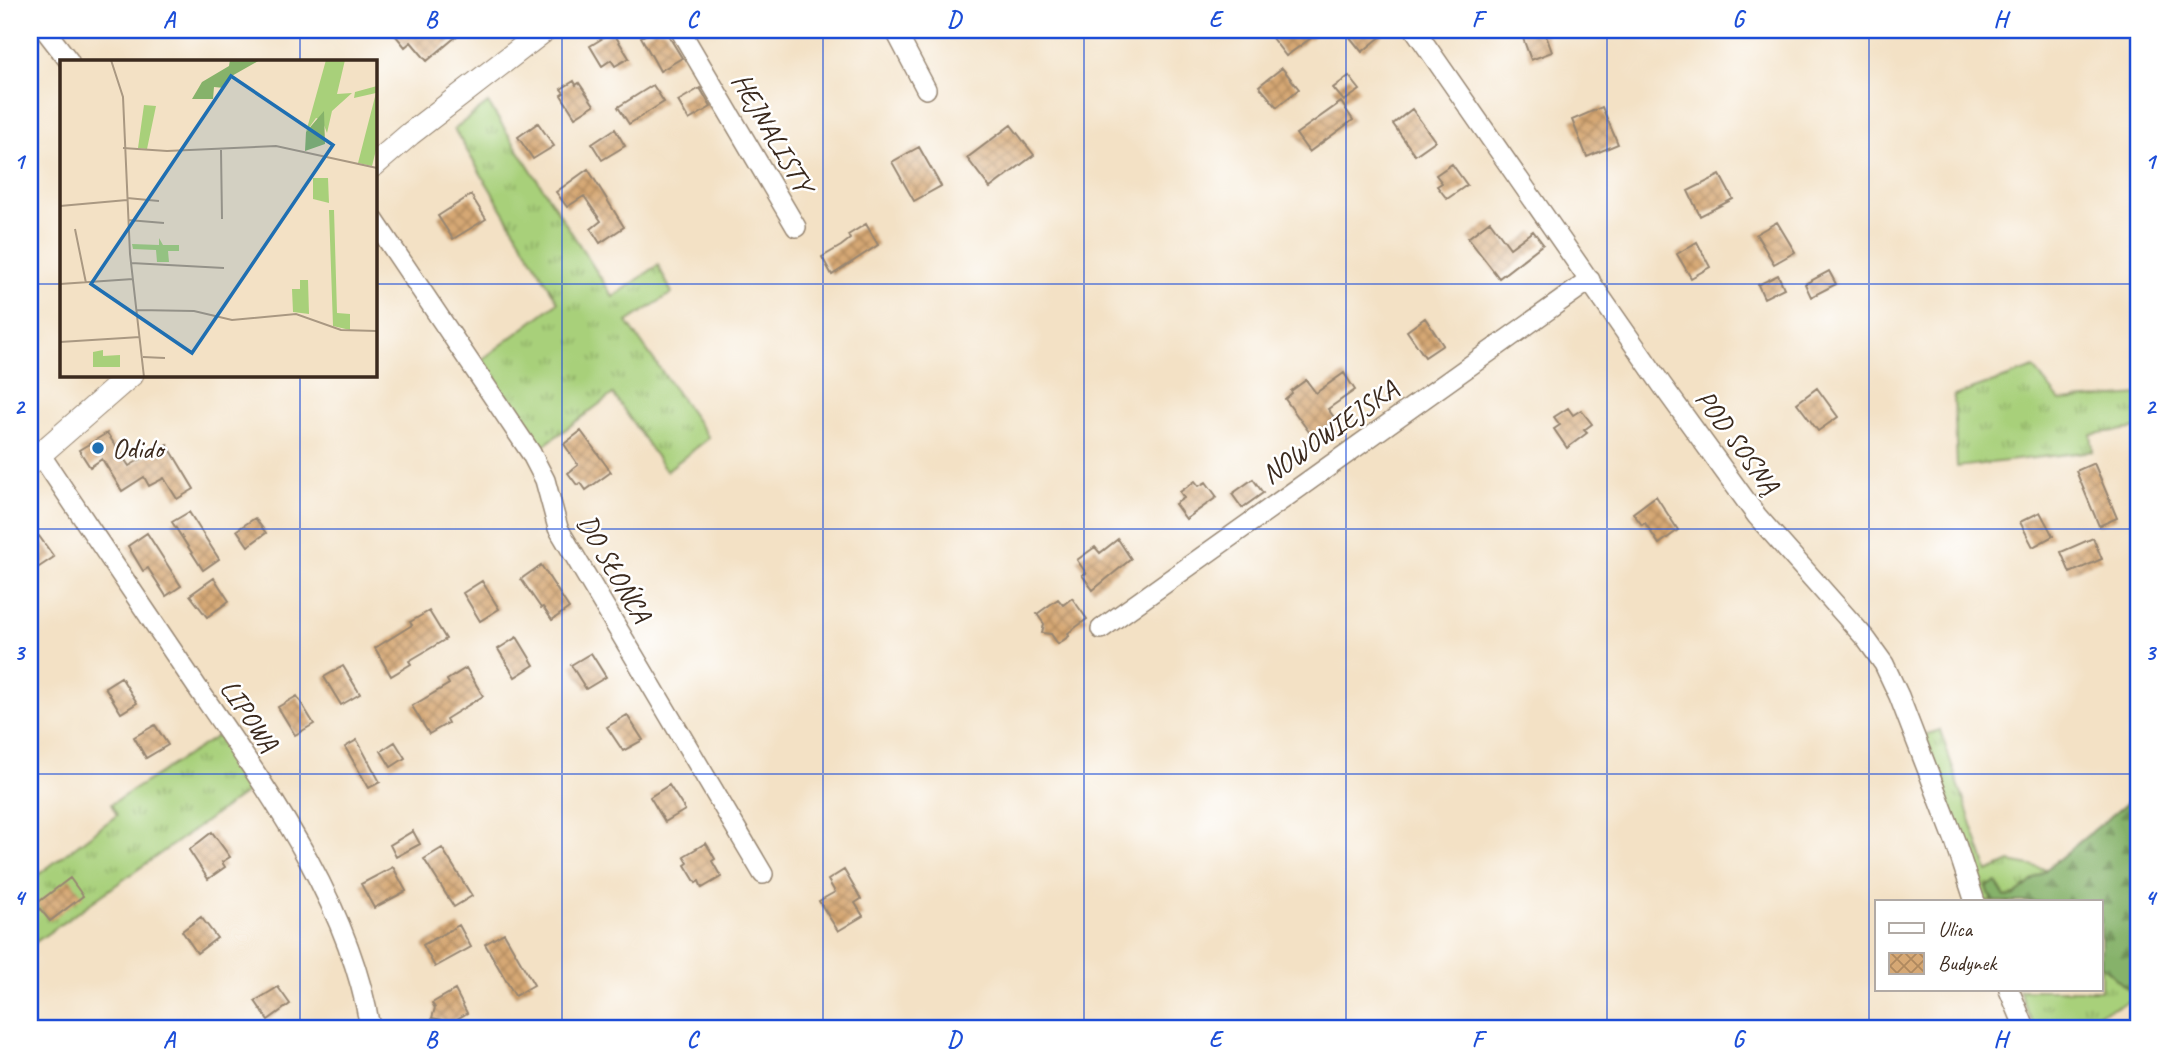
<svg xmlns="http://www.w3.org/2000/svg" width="2169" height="1058" viewBox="0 0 2169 1058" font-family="Caveat,sans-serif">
<defs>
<pattern id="grass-tufts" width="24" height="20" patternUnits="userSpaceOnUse" patternTransform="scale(1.75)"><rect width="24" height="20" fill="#a8d07a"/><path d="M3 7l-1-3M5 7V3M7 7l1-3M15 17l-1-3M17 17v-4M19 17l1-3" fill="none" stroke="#8aa963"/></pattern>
<pattern id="forest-firs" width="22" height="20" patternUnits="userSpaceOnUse" patternTransform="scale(1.75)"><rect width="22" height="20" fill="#86b26a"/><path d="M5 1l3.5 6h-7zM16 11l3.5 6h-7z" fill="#6f9157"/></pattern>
<pattern id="building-cross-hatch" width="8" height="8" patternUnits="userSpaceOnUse" patternTransform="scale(1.75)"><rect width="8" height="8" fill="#d6a874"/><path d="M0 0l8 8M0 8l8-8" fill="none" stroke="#af895f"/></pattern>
</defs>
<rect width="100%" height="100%" fill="#fff"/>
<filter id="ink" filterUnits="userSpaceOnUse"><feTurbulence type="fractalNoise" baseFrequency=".0143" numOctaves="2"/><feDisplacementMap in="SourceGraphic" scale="14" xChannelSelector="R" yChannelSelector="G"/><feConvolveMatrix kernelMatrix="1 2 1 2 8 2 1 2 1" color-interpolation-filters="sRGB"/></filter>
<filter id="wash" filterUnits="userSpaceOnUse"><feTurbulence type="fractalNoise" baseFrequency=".00686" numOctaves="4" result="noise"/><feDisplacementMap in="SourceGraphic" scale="28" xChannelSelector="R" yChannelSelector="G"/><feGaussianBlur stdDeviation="1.57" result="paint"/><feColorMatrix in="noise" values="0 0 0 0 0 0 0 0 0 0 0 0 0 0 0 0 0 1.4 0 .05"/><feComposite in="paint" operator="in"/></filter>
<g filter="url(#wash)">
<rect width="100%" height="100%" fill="#f3e1c5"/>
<path fill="url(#grass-tufts)" stroke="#727d4c" stroke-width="2" d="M 488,103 L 613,297 L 658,265 L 672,293 L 627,322 L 709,438 L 666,471 L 613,394 L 539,449 L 479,362 L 558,302 L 454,129 Z
M 2034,368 L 2060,401 L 2139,395 L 2139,428 L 2091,434 L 2093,451 L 1957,467 L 1954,396 Z
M 1940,730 L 1988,872 L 2010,862 L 2047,869 L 2015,895 L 2005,897 L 1987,886 L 1992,902 L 1984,902 L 1925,735 Z
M 219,735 L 247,792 L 30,946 L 30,881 L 117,815 L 111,804 Z
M 2101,965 L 2138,998 L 2061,1028 L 2034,1028 L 2019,990 L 2101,990 Z"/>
<path fill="url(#forest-firs)" stroke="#606e44" stroke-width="2" d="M 2139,801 L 2139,997 L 2138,998 L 2101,965 L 2101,902 L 1992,902 L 1987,886 L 1996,882 L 2005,897 L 2015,895 L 2128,802 Z"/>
<g id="blocks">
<path fill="url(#building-cross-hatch)" d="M 391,30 L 464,30 L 427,61 L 411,42 L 405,47 Z
M 654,30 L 665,30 L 682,58 L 660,71 L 641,37 Z
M 1284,30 L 1322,30 L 1286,56 L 1272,38 Z
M 1344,30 L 1389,30 L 1362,52 Z
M 1520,30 L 1544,30 L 1552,52 L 1531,60 Z
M 613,32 L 629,58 L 615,66 L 611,60 L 602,66 L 590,46 Z
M 1282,68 L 1299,89 L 1277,107 L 1259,86 Z
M 1349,76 L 1360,90 L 1344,101 L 1333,88 Z
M 574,81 L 576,85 L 579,83 L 594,105 L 575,117 L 561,95 L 564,93 L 561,89 Z
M 653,85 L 664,102 L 629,124 L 618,107 Z
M 700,88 L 711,107 L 689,120 L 678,101 Z
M 1341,102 L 1353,120 L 1309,152 L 1296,134 Z
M 1602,107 L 1618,144 L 1587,157 L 1572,120 Z
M 1412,109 L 1435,141 L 1415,155 L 1393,124 Z
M 538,123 L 554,146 L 533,159 L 518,137 Z
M 1011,125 L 1034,155 L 990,188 L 967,158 Z
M 615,129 L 625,146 L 602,160 L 592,144 Z
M 919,147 L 941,186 L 914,201 L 892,162 Z
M 1452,164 L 1467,185 L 1447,199 L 1437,186 L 1442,183 L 1436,175 Z
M 588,169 L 624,227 L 600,243 L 591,229 L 601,221 L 584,196 L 567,207 L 556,192 Z
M 1720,175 L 1733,199 L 1700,216 L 1688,191 Z
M 471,195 L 486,219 L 453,239 L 438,216 Z
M 1490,221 L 1510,248 L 1533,231 L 1543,244 L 1499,278 L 1468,238 Z
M 1777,222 L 1795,252 L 1774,264 L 1756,234 Z
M 866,224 L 878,245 L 832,275 L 822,257 L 841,246 L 850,239 L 848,235 Z
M 1697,242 L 1710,267 L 1691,278 L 1677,254 Z
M 1829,271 L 1836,284 L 1811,297 L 1805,284 Z
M 1778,275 L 1784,288 L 1764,298 L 1758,285 Z
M 1425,318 L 1443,345 L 1425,357 L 1407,331 Z
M 1344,373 L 1355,390 L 1328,409 L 1336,420 L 1312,436 L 1285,399 L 1292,393 L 1291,391 L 1306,380 L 1316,393 Z
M 1817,388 L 1838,417 L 1818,431 L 1797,403 Z
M 1568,408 L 1573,415 L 1581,410 L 1592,424 L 1584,430 L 1587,433 L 1567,448 L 1554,429 L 1560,425 L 1554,417 Z
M 581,431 L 611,472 L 586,490 L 581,483 L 577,485 L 568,473 L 578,465 L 564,444 Z
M 107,433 L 129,466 L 167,444 L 194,489 L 177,499 L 164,478 L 149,486 L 144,477 L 122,491 L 102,459 L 90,467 L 79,450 Z
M 2094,463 L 2117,518 L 2099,526 L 2076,471 Z
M 1253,479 L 1263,493 L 1242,508 L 1232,494 Z
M 1195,481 L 1199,486 L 1206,482 L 1217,497 L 1186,519 L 1175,504 L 1184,498 L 1180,492 Z
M 1656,496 L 1678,530 L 1659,544 L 1645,523 L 1642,525 L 1633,513 Z
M 189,512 L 219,559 L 203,570 L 172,522 Z
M 2040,512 L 2053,536 L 2033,547 L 2020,522 Z
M 255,518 L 266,533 L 248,546 L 237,530 Z
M 147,533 L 181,586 L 166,596 L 148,568 L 143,571 L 128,546 Z
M 39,536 L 54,557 L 30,573 L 30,542 Z
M 2093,538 L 2102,559 L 2070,573 L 2061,552 Z
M 1118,539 L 1131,559 L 1093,590 L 1082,575 L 1086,573 L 1077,560 L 1095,547 L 1100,553 Z
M 541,565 L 569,608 L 552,620 L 543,607 L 541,608 L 521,579 Z
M 214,578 L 229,601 L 207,617 L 190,595 Z
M 482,581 L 499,609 L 480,621 L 463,593 Z
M 1072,598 L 1087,619 L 1068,633 L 1069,636 L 1058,644 L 1051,634 L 1042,633 L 1044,624 L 1037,614 L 1058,599 L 1063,605 Z
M 429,611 L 446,639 L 409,661 L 411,664 L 391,676 L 375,648 L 412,625 L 410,622 Z
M 517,637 L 534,665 L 515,677 L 498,649 Z
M 591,653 L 606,677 L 586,689 L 571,665 Z
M 343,666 L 360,694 L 341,705 L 324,677 Z
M 466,668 L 483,696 L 446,719 L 448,723 L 429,734 L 412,706 L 449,684 L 447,680 Z
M 121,677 L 137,703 L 121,713 L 105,687 Z
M 297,696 L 314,724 L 295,735 L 278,707 Z
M 627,715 L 643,740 L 623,751 L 607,727 Z
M 155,725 L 168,745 L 146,758 L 134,737 Z
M 357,740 L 380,782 L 369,788 L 345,747 Z
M 395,742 L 405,758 L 391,767 L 381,751 Z
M 669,785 L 685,810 L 665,822 L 650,797 Z
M 413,831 L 420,844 L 396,857 L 390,845 Z
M 212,832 L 230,857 L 222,862 L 225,867 L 208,879 L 189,850 Z
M 706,843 L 715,859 L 712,861 L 721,877 L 702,888 L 699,881 L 696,883 L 685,865 L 688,863 L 684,856 Z
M 442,848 L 472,896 L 454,907 L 424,859 Z
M 393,867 L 406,891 L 374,908 L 361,884 Z
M 844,870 L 861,899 L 855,903 L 863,916 L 838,931 L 819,901 L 835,892 L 828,880 Z
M 70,878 L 83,896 L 50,921 L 36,904 Z
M 201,917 L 217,938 L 197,953 L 182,931 Z
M 459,925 L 471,947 L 435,967 L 423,945 Z
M 504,933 L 534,985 L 515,996 L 485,944 Z
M 278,987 L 290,1004 L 268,1020 L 255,1001 Z
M 455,990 L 467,1013 L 445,1026 L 442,1020 L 432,1018 L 435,1008 L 432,1003 Z"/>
</g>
</g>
<g filter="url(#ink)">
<use href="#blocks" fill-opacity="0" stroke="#978672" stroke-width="2"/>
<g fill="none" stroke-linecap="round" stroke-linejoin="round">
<g stroke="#978672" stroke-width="22">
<path id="minor" d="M 45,30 L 69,61
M 680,30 L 796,227
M 895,30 L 926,89
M 1415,30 L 1662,385 L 1757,516 L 1866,639 L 1884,664 L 1899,696 L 1955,841 L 1975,902
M 374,220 L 531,453 L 545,480 L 558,528 L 763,874
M 40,454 C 92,532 144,609 197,687 C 267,789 350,903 370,1028
M 1101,629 L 1590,280
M 2009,990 L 2025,1028"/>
</g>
<g stroke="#978672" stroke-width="25">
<path id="tertiary" d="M 374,165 L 410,134 L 545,30
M 30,463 L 132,374"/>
</g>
<use href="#minor" stroke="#fff" stroke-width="19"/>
<use href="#tertiary" stroke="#fff" stroke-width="23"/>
</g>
</g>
<path fill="none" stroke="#1d4ed8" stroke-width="2" stroke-opacity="0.55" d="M 300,30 L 300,61M 562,30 L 562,1028M 823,30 L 823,1028M 1084,30 L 1084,1028M 1346,30 L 1346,1028M 1607,30 L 1607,1028M 1869,30 L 1869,1028M 30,284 L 61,284M 374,284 L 2139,284M 300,374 L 300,1028M 30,529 L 2139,529M 30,774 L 2139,774"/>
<circle fill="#1f6fb2" stroke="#fff" stroke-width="2.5" cx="98" cy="448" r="7"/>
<g text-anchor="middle" stroke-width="5" stroke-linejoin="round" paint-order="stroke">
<g font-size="28" fill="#3b2a1e" stroke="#fff">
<text transform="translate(773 132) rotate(60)" y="10">HEJNALISTY</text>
<text transform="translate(1329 431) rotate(-35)" y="10">NOWOWIEJSKA</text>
<text transform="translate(1738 441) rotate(54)" y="10">POD SOSNĄ</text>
<text transform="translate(615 568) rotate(60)" y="10">DO SŁOŃCA</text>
<text transform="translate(250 715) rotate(56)" y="10">LIPOWA</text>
</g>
<g font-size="28" fill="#3b2a1e" stroke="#fff" text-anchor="start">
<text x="112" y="458">Odido</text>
</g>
</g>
<g transform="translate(60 60)">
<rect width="317" height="317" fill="#f3e1c5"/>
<path d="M 266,0 L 285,0 L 277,34 L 292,33 L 272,51 L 267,73 L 262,60 L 256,58 L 246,72 ZM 317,26 L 317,86 L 312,106 L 298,103 L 316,33 L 294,38 L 295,32 ZM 84,45 L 96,46 L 87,89 L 78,88 ZM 253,118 L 268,118 L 269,143 L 253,139 ZM 269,150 L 274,150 L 277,253 L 290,254 L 290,270 L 273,266 ZM 99,178 L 103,185 L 119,185 L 119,191 L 108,191 L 109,202 L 97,202 L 96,190 L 73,189 L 72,184 L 99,185 ZM 240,220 L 248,220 L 249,254 L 233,252 L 232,229 L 240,229 ZM 43,290 L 43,296 L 60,295 L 60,307 L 33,307 L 33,292 Z" fill="#a8d07a"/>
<path d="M 170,0 L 200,0 L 170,17 L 164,28 L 154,27 L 153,39 L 132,39 L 142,22 L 169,6 ZM 264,51 L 265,84 L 245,91 L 246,72 Z" fill="#86b26a"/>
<path fill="none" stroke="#a99882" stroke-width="2" d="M 51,0 L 63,37 L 70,194 L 84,317M 63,88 L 107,91 L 216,86 L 317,108M 161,90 L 162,159M 67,138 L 99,141M 0,146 L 67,140M 68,160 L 104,163M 15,169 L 26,223M 71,203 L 164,208M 0,224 L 73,219M 77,250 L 134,251 L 172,260 L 236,254 L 281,270 L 317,271M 0,282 L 80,277M 83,297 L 105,298"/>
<path fill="#1f6fb2" fill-opacity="0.15" stroke="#1f6fb2" stroke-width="3.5" d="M 171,16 L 273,85 L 132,293 L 31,224 Z"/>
<rect width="317" height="317" fill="none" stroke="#3b2a1e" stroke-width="3.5"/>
</g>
<rect width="2169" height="1058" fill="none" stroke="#fff" stroke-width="77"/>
<rect x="1875" y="900" width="228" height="91" fill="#ffffff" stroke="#b1aaa5" stroke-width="2"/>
<rect x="1889" y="923" width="35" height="10" fill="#ffffff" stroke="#b1aaa5" stroke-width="2"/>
<text x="1938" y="936" font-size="21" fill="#3b2a1e">Ulica</text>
<rect x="1889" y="953" width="35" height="21" fill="url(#building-cross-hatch)" stroke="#b1aaa5" stroke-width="2"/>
<text x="1938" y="970" font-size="21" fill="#3b2a1e">Budynek</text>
<rect x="38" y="38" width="2092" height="982" fill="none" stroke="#1d4ed8" stroke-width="2.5"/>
<g font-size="23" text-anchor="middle" font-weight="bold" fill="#1d4ed8">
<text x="169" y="27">A</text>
<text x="431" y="27">B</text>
<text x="692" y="27">C</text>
<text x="954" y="27">D</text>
<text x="1215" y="27">E</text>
<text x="1477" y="27">F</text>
<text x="1738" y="27">G</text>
<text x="2000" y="27">H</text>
<text x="19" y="169">1</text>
<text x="2150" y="169">1</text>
<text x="19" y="414">2</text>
<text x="2150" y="414">2</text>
<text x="19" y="660">3</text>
<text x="2150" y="660">3</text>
<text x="19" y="905">4</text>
<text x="2150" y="905">4</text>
<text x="169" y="1047">A</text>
<text x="431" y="1047">B</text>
<text x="692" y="1047">C</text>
<text x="954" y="1047">D</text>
<text x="1215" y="1047">E</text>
<text x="1477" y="1047">F</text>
<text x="1738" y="1047">G</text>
<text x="2000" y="1047">H</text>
</g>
</svg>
